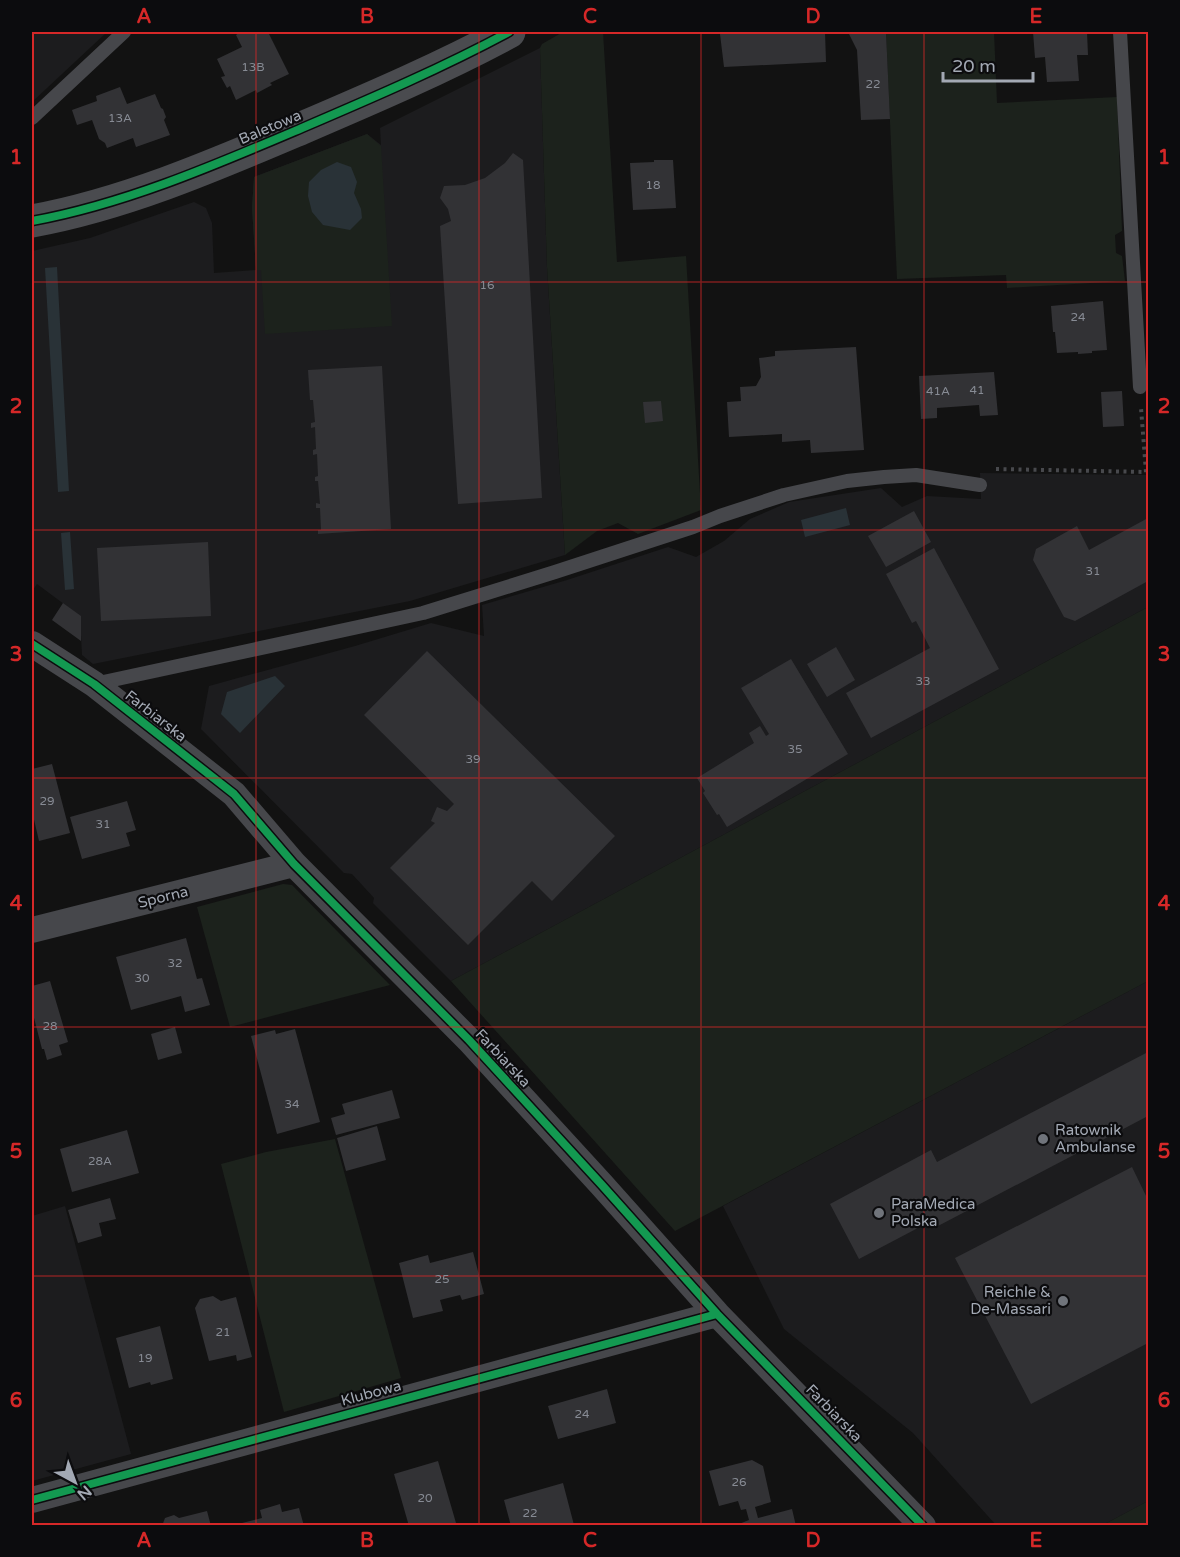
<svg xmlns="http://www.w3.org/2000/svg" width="1180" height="1557" viewBox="0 0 1180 1557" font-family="'Varela Round',sans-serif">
<rect width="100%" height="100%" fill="#121212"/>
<path fill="#1c1c1e" d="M 32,32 L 107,32 L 32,102 Z
M 540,48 L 547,267 L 565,555 L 410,601 L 93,664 L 82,655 L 80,616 L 37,584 L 32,591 L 32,251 L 90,238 L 194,202 L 206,208 L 212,223 L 214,273 L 256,270 L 252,208 L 254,177 L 367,134 L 381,145 L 380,128 Z
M 980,473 L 1148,475 L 1148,607 L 451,981 L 373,903 L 374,898 L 352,874 L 344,873 L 201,729 L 209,686 L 355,646 L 431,623 L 484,636 L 482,605 L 567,580 L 668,547 L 696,557 L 724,541 L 750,519 L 789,502 L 881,488 L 902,507 L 927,496 L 981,499 Z
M 1148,981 L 1148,1501 L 1103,1525 L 996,1525 L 913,1433 L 784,1329 L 723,1206 Z
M 65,1206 L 131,1454 L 32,1481 L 32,1216 Z"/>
<path fill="#1c221c" d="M 563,32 L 603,32 L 617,262 L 686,256 L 701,510 L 638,534 L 618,523 L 597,531 L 565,555 L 547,267 L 540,48 L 542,44 Z
M 886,32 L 994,32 L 997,103 L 1117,97 L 1122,231 L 1115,235 L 1116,253 L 1122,256 L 1125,281 L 1007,288 L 1006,275 L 897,279 Z
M 367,134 L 381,146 L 392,326 L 265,334 L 261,270 L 256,270 L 252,208 L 254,177 Z
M 1148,607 L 1148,981 L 675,1231 L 451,981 Z
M 283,884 L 292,885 L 390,985 L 230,1027 L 197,907 Z
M 335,1139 L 401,1378 L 284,1412 L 221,1164 L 266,1152 Z
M 1148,1501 L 1148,1525 L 1103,1525 Z"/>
<path fill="#293237" d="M 337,162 L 351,167 L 357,182 L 354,193 L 361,209 L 362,218 L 350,230 L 323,225 L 312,212 L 308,196 L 309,182 L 321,170 Z
M 57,267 L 69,491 L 58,492 L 45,268 Z
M 846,508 L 850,525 L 805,537 L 801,520 Z
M 70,532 L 74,589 L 65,590 L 61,533 Z
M 275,676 L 285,686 L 240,733 L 221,714 L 227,692 Z"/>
<path fill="#323235" d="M 240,32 L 268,32 L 289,74 L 270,83 L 272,85 L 257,93 L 256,90 L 236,100 L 230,86 L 227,88 L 221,77 L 225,76 L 217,59 L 242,47 L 236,35 Z
M 780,32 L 825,32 L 826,62 L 724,67 L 720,34 Z
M 848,32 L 886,32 L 890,119 L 861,120 L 857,50 Z
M 1033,32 L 1087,32 L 1088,55 L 1077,55 L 1079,81 L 1047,82 L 1045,57 L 1035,58 Z
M 120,87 L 127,104 L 155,94 L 161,108 L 163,109 L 166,117 L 164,120 L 170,135 L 136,147 L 133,138 L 107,148 L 105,143 L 99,139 L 92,120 L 77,125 L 72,110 L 97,101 L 96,96 Z
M 513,153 L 523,160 L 542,498 L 458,504 L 440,226 L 451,221 L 448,209 L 440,198 L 444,186 L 465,185 L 485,178 L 505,163 Z
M 654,160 L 673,160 L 676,208 L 633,210 L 630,163 L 654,162 Z
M 1103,301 L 1107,350 L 1092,351 L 1092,353 L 1078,354 L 1078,352 L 1057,353 L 1055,332 L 1053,332 L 1051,306 Z
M 856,347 L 864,450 L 811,453 L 810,440 L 782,442 L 782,434 L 729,437 L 727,402 L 741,401 L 740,387 L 756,386 L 761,377 L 759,358 L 775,356 L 775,351 Z
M 382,366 L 391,529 L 318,534 L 318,530 L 321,530 L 320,508 L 316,508 L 316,503 L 320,504 L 318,481 L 315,481 L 315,477 L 318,476 L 317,454 L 313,455 L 313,450 L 316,449 L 315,427 L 311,428 L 311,423 L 315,422 L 313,400 L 310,400 L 308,370 Z
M 994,372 L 998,415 L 980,416 L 979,405 L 937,408 L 937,418 L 921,419 L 919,376 Z
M 1122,391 L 1124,426 L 1103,427 L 1101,392 Z
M 661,401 L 663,421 L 645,423 L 643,402 Z
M 914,511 L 931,542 L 886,567 L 868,536 Z
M 1148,518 L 1148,581 L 1075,621 L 1064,617 L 1033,560 L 1036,549 L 1077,526 L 1089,550 Z
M 208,542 L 211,616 L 101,621 L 97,548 Z
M 934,548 L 999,669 L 871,738 L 846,693 L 930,648 L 916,621 L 912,623 L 886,574 Z
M 63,603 L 81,616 L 81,641 L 52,620 Z
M 836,647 L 855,680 L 827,697 L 807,664 Z
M 427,651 L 615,836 L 552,901 L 532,881 L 468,945 L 390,868 L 435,823 L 431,821 L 437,807 L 447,811 L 454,804 L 364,715 Z
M 791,659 L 848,754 L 727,827 L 719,814 L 717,815 L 703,793 L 705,791 L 697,778 L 754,743 L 749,733 L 760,726 L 766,736 L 769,734 L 741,688 Z
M 52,764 L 70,833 L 39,841 L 32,811 L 32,769 Z
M 127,801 L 136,830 L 126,833 L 130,846 L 82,859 L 70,817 Z
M 186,938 L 197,979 L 202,978 L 210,1005 L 185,1012 L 181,996 L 131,1010 L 116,957 Z
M 50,981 L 68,1042 L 59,1045 L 62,1055 L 47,1060 L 44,1049 L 42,1049 L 32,1010 L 32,986 Z
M 175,1027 L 182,1053 L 158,1060 L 151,1034 Z
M 295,1029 L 320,1122 L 277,1134 L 251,1036 L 275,1030 L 276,1034 Z
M 1148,1052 L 1148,1116 L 938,1226 L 935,1219 L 859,1259 L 830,1204 L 931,1150 L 937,1162 Z
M 392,1090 L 400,1118 L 336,1135 L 331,1118 L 345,1114 L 342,1104 Z
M 377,1126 L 386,1160 L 346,1171 L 337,1138 Z
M 127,1130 L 139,1173 L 72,1192 L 60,1149 Z
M 1132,1167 L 1148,1200 L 1148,1343 L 1031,1404 L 955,1258 Z
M 110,1198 L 116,1219 L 99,1223 L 102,1236 L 78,1243 L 68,1210 Z
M 473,1252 L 484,1294 L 462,1300 L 460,1295 L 440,1300 L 443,1311 L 413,1318 L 399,1263 L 428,1255 L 430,1263 Z
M 213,1296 L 221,1301 L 236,1297 L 252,1357 L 237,1361 L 236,1355 L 209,1361 L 195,1308 L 200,1299 Z
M 160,1326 L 173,1379 L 151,1385 L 150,1382 L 129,1388 L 116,1338 Z
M 607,1389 L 616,1423 L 558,1439 L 548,1406 Z
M 752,1460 L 763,1466 L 771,1502 L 755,1507 L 758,1518 L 792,1509 L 796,1526 L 734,1526 L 749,1520 L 746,1509 L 741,1510 L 738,1501 L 719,1506 L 709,1471 Z
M 438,1461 L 456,1523 L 447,1526 L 409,1526 L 394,1474 Z
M 563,1483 L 574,1525 L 511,1526 L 504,1500 Z
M 280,1504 L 282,1512 L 299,1508 L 304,1526 L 243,1526 L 242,1523 L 262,1518 L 260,1510 Z
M 207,1511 L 211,1526 L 162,1526 L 165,1518 L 174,1515 L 179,1518 Z"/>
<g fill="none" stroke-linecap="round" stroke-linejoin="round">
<path stroke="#48494d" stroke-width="4" stroke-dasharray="3 4.5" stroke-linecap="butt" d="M 996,469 L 1146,472 L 1141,408"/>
<path stroke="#46474b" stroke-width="14" d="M 1120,32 L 1140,387
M 32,118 L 124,32
M 94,684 L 423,613 L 555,572 L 693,527 L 720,516 L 784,495 L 847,481 L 884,477 L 916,475 L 980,485"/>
<path stroke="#46474b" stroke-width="26" d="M 32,644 L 94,684 L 234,794 L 294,864 L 469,1040 L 601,1184 L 717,1314 L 923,1526
M 32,930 L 294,864
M 32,1500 L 717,1314"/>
<path stroke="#4a4b4f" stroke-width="33" d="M 32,221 C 125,204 215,165 302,128 C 372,98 442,68 509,32"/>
<g stroke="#0c0c0e" stroke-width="11">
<path id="cycleway" d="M 32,221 C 125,204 215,165 302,128 C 372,98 442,68 509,32
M 32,644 L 94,684 L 234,794 L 294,864 L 469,1040 L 601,1184 L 717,1314 L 923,1526
M 32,1500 L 717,1314"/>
</g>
<use href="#cycleway" stroke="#139951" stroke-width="8"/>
</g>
<path fill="none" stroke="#d62828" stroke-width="1.5" stroke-opacity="0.55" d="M 256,32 L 256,1526M 479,32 L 479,1526M 701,32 L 701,1526M 924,32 L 924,1526M 32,282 L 1148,282M 32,530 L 1148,530M 32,778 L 1148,778M 32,1027 L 1148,1027M 32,1276 L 1148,1276"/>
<g fill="#70747b" stroke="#0c0c0e" stroke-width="2">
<circle cx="1043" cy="1139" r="6"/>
<circle cx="879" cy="1213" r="6"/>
<circle cx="1063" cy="1301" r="6"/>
</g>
<g text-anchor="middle" stroke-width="4.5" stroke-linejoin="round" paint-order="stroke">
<g font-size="12" fill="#878b94">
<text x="253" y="71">13B</text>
<text x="873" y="88">22</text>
<text x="120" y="122">13A</text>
<text x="653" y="189">18</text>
<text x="487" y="289">16</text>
<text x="1078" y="321">24</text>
<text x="977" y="394">41</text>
<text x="938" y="395">41A</text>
<text x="1093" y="575">31</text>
<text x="923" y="685">33</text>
<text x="795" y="753">35</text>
<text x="473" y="763">39</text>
<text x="47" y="805">29</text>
<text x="103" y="828">31</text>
<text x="175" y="967">32</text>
<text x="142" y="982">30</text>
<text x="50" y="1030">28</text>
<text x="292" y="1108">34</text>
<text x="100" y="1165">28A</text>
<text x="442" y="1283">25</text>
<text x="223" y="1336">21</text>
<text x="145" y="1362">19</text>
<text x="582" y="1418">24</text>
<text x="739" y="1486">26</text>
<text x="425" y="1502">20</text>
<text x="530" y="1517">22</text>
</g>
<g font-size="15" fill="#a3a9b4" stroke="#0c0c0e">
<text transform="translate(270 127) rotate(-23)" y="5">Baletowa</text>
<text transform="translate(156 716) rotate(38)" y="5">Farbiarska</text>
<text transform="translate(163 897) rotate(-14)" y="5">Sporna</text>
<text transform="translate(503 1058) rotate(47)" y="5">Farbiarska</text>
<text transform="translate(371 1393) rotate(-15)" y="5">Klubowa</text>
<text transform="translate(834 1413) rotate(46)" y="5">Farbiarska</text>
</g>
<g font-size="15" fill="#a3a9b4" stroke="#0c0c0e" text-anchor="start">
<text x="1055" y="1135">Ratownik<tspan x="1055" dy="17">Ambulanse</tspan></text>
<text x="891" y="1209">ParaMedica<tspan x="891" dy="17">Polska</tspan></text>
<text x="1051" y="1297" text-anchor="end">Reichle &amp;<tspan x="1051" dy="17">De-Massari</tspan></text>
</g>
</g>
<rect width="1180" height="1557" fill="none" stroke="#0c0c0e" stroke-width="66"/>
<g transform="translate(75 1482) rotate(139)" stroke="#0c0c0e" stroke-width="4.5" paint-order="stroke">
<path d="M0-4.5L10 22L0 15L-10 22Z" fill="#a3a9b4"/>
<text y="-9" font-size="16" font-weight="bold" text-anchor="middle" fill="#a3a9b4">N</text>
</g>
<path d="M943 72v9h90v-9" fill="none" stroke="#a3a9b4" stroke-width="3"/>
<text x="952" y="72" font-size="18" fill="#a3a9b4" stroke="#0c0c0e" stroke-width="4.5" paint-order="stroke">20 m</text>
<rect x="33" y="33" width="1114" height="1491" fill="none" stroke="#d62828" stroke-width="2"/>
<g font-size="20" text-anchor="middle" font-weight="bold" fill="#d62828">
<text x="144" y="23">A</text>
<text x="367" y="23">B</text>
<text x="590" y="23">C</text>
<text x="813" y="23">D</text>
<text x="1036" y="23">E</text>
<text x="16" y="164">1</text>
<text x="1164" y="164">1</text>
<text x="16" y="413">2</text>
<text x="1164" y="413">2</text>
<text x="16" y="661">3</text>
<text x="1164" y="661">3</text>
<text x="16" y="910">4</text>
<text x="1164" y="910">4</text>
<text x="16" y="1158">5</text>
<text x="1164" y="1158">5</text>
<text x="16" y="1407">6</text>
<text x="1164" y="1407">6</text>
<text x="144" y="1547">A</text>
<text x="367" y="1547">B</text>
<text x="590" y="1547">C</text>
<text x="813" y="1547">D</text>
<text x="1036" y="1547">E</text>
</g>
</svg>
